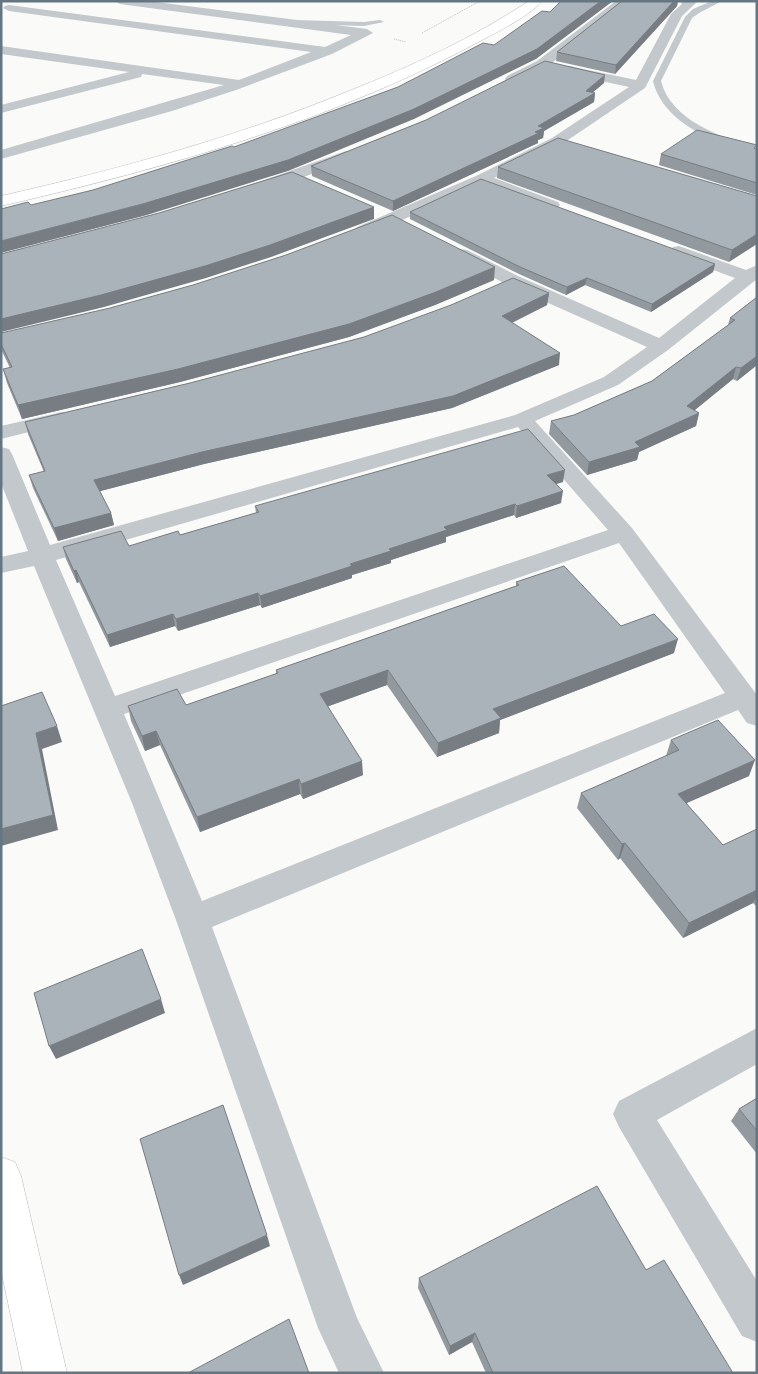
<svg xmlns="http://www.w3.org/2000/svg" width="758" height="1374" viewBox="0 0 758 1374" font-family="Cabin,sans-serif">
<rect width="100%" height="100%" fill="#fafaf8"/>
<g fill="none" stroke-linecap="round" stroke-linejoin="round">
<g stroke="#b3babf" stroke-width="1">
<path id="secondary" d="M 529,1 L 542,1 C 528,18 489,36 469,47 C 323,124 161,169 1,206 L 1,196 C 120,169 237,137 349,91 C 412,66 473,38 529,1 Z
M 1,1157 L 15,1162 L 21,1176 L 67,1373 L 23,1373 L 1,1270 Z"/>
</g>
<path stroke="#bbbfc2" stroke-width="1" stroke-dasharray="1 1" stroke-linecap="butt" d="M 422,33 L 480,1
M 394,39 L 406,42"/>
<path fill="#c3c8cc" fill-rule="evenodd" d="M 712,1 L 722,1 L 699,13 L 692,18 L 661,81 C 671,121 722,137 757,149 L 757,155 C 719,145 663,124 653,81 L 685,17 L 693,9 Z
M 295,20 L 364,22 L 380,20 L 384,22 L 364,26 L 298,24 L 294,22 Z"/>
<path fill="#c3c8cc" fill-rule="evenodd" d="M 115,1 L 148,1 L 367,29 L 373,33 L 332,54 L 239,89 L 172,111 L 1,159 L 1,150 L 224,85 L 142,74 L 141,77 L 1,113 L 1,105 L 129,72 L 1,54 L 1,46 L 239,80 L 311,52 L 9,11 L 3,8 L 5,6 L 9,5 L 325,47 L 351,35 L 120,4 Z
M 616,1 L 628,1 L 547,67 L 517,82 L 507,82 L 505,79 L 507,76 L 537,61 Z
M 680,1 L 697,2 L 682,16 L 645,88 L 562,144 L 494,178 L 558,202 L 560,205 L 558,208 L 546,208 L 482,184 L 369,235 L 357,235 L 355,231 L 357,227 L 476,176 L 552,138 L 629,87 L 564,73 L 563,70 L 569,66 L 636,80 L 671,14 L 682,4 Z
M 346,151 L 351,152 L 353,155 L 351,158 L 299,179 L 262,191 L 256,189 L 254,186 L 256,183 Z
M 679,246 L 746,270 L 757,265 L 757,279 L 668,350 L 618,385 L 535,421 L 632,528 L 757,695 L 757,726 L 747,723 L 738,710 L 212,927 L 357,1318 L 384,1373 L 339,1373 L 318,1328 L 176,920 L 132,803 L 34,566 L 1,573 L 1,557 L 28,551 L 1,483 L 1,447 L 9,449 L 12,454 L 50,545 L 515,415 L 604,377 L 647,347 L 506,284 L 455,258 L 452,254 L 455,250 L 461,249 L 467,250 L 518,276 L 659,338 L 735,278 L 673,255 L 670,251 L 673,247 ZM 518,427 L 608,530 L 115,696 L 56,560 ZM 619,543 L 725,693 L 202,901 L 124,714 Z
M 62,412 L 69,414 L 73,418 L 69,422 L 1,439 L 1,426 Z
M 757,1028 L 757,1064 L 657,1120 L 757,1281 L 757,1342 L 742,1336 L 619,1127 L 613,1114 L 619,1101 Z"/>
<use href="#secondary" fill="#fff" fill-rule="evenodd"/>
</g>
<path fill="#929a9f" d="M 622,1 L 678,1 L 677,6 L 615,74 L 556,61 L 557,52 Z
M 604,83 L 593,92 L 595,93 L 594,102 L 544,131 L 543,138 L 538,140 L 538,143 L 393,211 L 312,176 L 311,166 L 426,120 Z
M 756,149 L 757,195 L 659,165 L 661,154 Z
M 498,167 L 757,196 L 729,262 L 497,178 Z
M 410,212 L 715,264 L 713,272 L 651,312 L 585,285 L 566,295 L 519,274 L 410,219 Z
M 494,280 L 435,305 L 349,337 L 180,382 L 22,419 L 7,383 L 3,369 L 10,368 L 1,349 L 1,333 Z
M 549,293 L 547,305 L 512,323 L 559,365 L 452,408 L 204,464 L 100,491 L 111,513 L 114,525 L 58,541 L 33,488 L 29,475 L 44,472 L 28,434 L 25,422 L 190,383 Z
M 757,297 L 757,365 L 737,381 L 733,379 L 694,410 L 699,413 L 696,426 L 639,452 L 637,460 L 587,475 L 549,434 L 551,421 L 574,415 L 652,381 L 728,325 L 730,318 Z
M 563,482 L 556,484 L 561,503 L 516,518 L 514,515 L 446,537 L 446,542 L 391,560 L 391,563 L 352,575 L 352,578 L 262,608 L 260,605 L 178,631 L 175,626 L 110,647 L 79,582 L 77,583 L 66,559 L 63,547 L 129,546 L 180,535 L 256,513 L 255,506 Z
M 516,582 L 621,626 L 674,653 L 500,720 L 499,733 L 437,757 L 387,685 L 328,706 L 363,775 L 303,799 L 300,794 L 200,832 L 160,745 L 145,751 L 131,721 L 128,706 L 186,705 L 276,674 L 276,670 L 516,586 Z
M 671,740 L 749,776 L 686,803 L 723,845 L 757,829 L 757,907 L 753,903 L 683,938 L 620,858 L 618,860 L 577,808 L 581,793 L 666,756 Z
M 757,1098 L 757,1154 L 731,1121 L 739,1109 Z
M 646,1270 L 733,1373 L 486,1373 L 472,1342 L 449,1355 L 418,1288 L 419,1278 Z"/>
<path fill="#777d82" d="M 601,1 L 613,1 L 536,59 L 414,119 L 288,171 L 147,215 L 1,253 L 1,241 L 146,203 Z
M 674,1 L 678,1 L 677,6 L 615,74 L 616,65 Z
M 605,75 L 604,83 L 586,98 L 595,93 L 594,102 L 544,131 L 543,138 L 538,140 L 538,143 L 393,211 L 393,201 L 538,126 L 586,91 Z
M 374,207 L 374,219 L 271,257 L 206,278 L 104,307 L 1,332 L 1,319 Z
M 757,234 L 757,244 L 729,262 L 732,250 Z
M 715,264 L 713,272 L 651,312 L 652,304 Z
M 495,267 L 494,280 L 435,305 L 349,337 L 180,382 L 22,419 L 18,405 Z
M 587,278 L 585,285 L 566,295 L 567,287 Z
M 549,293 L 547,305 L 501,328 L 502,316 Z
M 560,353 L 559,365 L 452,408 L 204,464 L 97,492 L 94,480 L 202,452 Z
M 757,356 L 757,365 L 737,381 L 741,368 Z
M 736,367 L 733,379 L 684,419 L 687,406 Z
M 699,413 L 696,426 L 639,452 L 637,460 L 587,475 L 589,462 L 635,442 Z
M 565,470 L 563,482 L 545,487 L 547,475 Z
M 563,491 L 561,503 L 516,518 L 517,506 Z
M 515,504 L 514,515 L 446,537 L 446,542 L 391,560 L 391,563 L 352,575 L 352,578 L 262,608 L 260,596 L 350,564 L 444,527 Z
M 111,513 L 114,525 L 58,541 L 54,528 Z
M 76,570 L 79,582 L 77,583 L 74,571 Z
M 258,593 L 260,605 L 178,631 L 176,619 Z
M 173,614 L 175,626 L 110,647 L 107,635 Z
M 678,639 L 674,653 L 500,720 L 499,733 L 437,757 L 438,743 L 493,709 Z
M 388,670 L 387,685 L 321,709 L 320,694 Z
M 57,726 L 62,742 L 42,749 L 58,830 L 1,846 L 1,829 L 36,733 Z
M 156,731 L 160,745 L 145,751 L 142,736 Z
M 755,760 L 749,776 L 673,809 L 678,794 Z
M 362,761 L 363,775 L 303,799 L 301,784 Z
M 299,779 L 300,794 L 200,832 L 197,817 Z
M 625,843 L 620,858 L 618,860 L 622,844 Z
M 757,890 L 757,896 L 753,903 L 683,938 L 689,923 Z
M 161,999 L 165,1013 L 56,1059 L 49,1046 Z
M 267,1235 L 270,1246 L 183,1285 L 179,1275 Z
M 475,1333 L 472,1342 L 449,1355 L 450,1346 Z"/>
<path fill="#aab3b9" stroke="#777d82" d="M 561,1 L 601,1 L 537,49 L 414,109 L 288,160 L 146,203 L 1,241 L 1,209 L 28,202 L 31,205 L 93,190 L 219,150 L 232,146 L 234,147 L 398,87 L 483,43 L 494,45 L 542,11 L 550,12 Z
M 622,1 L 674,1 L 616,65 L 557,52 Z
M 545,61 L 605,75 L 586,91 L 595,93 L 538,126 L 544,128 L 535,132 L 539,133 L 393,201 L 311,166 L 426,120 Z
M 697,130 L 757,145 L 754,148 L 757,149 L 757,183 L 661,154 Z
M 558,138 L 757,196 L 757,234 L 732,250 L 498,167 Z
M 292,172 L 374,207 L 270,245 L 205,266 L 101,295 L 1,319 L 1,254 L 159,213 Z
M 481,179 L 715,264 L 652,304 L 587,278 L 567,287 L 520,267 L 410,212 Z
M 392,215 L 495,267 L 436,292 L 349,324 L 178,369 L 18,405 L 3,369 L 12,367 L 1,344 L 1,333 L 110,308 L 193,285 L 286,255 Z
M 513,278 L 549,293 L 502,316 L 560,353 L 453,396 L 202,452 L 94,480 L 111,513 L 54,528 L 29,475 L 45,471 L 25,422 L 190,383 L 364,337 L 451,305 Z
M 757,297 L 757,356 L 741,368 L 736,367 L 687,406 L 699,413 L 635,442 L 640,447 L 589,462 L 551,421 L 574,415 L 652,381 L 735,320 L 730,318 Z
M 528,429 L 565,470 L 547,475 L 563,491 L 517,506 L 515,504 L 444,527 L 447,530 L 389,549 L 391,551 L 350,564 L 352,566 L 260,596 L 258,593 L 176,619 L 173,614 L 107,635 L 76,570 L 74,571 L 63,547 L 121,531 L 129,546 L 178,531 L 180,535 L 259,512 L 255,506 Z
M 564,566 L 621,626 L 654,614 L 678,639 L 493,709 L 501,718 L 438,743 L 388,670 L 320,694 L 362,761 L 301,784 L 299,779 L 197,817 L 156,731 L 142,736 L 128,706 L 177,689 L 186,705 L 278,673 L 276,670 L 519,585 L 516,582 Z
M 42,692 L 57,726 L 36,733 L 53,815 L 1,829 L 1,706 Z
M 718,720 L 755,760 L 678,794 L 723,845 L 757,829 L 757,890 L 689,923 L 625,843 L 622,844 L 581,793 L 679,750 L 671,740 Z
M 142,949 L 161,999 L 49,1046 L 34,993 Z
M 757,1098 L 757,1131 L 739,1109 Z
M 223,1105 L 267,1235 L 179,1275 L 140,1139 Z
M 597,1186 L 646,1270 L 664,1260 L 733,1373 L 493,1373 L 475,1333 L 450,1346 L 419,1278 Z
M 289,1319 L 309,1373 L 188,1373 Z"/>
<rect width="758" height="1374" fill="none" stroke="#657683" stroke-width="5"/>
</svg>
